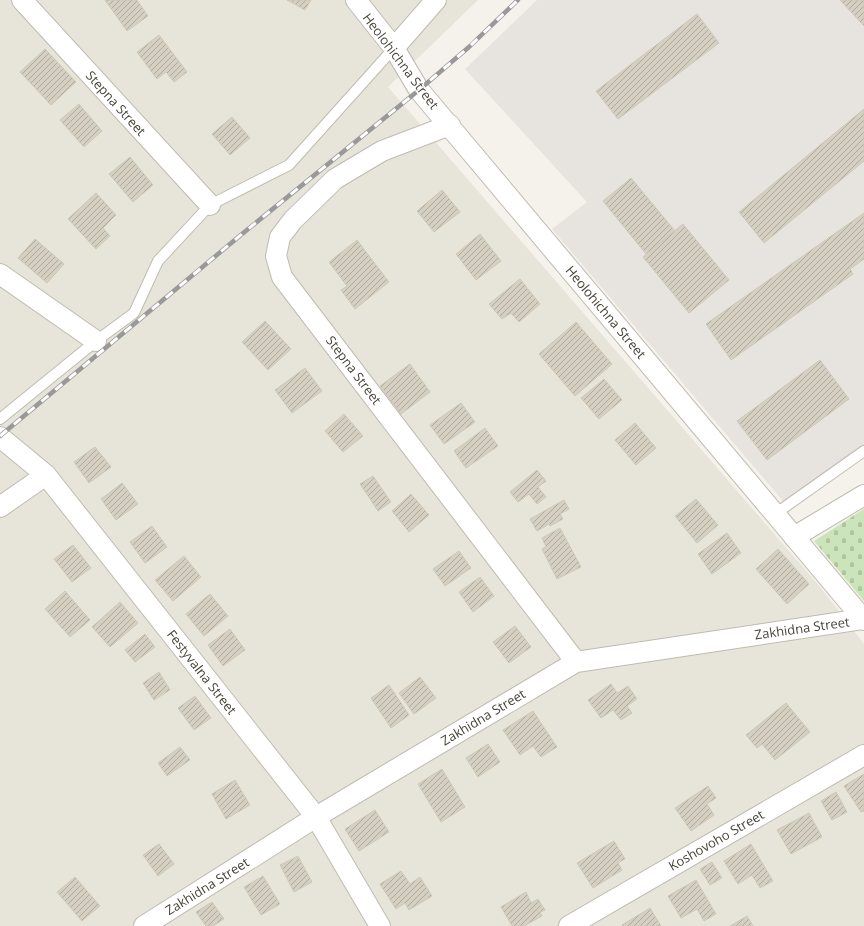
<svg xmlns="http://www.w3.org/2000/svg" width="864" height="926" viewBox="0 0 864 926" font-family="'Open Sans',sans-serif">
<defs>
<pattern id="cemetery-stones" width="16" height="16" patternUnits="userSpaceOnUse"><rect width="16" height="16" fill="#cbe4b9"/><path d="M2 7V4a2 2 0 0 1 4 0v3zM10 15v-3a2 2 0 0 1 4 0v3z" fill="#b0c5a0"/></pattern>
<pattern id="building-hatch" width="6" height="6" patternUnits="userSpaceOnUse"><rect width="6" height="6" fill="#d5cfc2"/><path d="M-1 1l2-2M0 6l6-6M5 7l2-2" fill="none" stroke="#afaa9f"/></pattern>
</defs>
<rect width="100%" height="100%" fill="#f4f2eb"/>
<path fill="#e7e5da" d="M 0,0 L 478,0 L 388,87 L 821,588 L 864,644 L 864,926 L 0,926 Z"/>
<path fill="#e7e4e0" d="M 537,0 L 864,0 L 864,456 L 788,507 L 552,229 L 587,202 L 465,69 Z"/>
<path fill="url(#cemetery-stones)" d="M 864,509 L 864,601 L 814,541 Z"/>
<path fill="url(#building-hatch)" stroke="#cfc8b6" d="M 105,0 L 137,0 L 148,16 L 127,31 Z
M 287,0 L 311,0 L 305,10 Z
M 840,0 L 864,0 L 864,26 Z
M 697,14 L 719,43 L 618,119 L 596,91 Z
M 159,35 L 187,72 L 174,82 L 166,72 L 157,79 L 137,52 Z
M 45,49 L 76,82 L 51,105 L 20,72 Z
M 79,104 L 102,131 L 84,147 L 60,120 Z
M 864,109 L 864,161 L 764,243 L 739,212 Z
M 232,117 L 250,138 L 230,155 L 212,134 Z
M 130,157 L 153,185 L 133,202 L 109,174 Z
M 631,178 L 675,231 L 646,254 L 603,201 Z
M 442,190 L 460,212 L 434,232 L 417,211 Z
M 96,193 L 116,215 L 103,228 L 110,236 L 96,249 L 68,219 Z
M 864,213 L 864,259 L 850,269 L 853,274 L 731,360 L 706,324 Z
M 683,224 L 729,280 L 689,313 L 643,257 Z
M 480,234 L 501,261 L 476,280 L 456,254 Z
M 35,239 L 64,264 L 47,283 L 18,258 Z
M 357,240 L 389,282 L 355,309 L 341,290 L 347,286 L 329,262 Z
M 520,279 L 540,304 L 519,322 L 511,313 L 502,319 L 489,304 Z
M 265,321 L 291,349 L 268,370 L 242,342 Z
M 576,322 L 612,364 L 575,396 L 539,354 Z
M 820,360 L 849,399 L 767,460 L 737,421 Z
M 410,364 L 430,392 L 401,414 L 380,386 Z
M 305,368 L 322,391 L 292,413 L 275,390 Z
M 604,379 L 622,400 L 599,419 L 581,398 Z
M 461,403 L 475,422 L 444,444 L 430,425 Z
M 344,414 L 363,436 L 343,452 L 325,431 Z
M 635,423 L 656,448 L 636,465 L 615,440 Z
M 485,428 L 498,446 L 466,468 L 454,451 Z
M 95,447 L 111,467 L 89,483 L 74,462 Z
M 537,470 L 546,481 L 538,487 L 546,497 L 537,504 L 529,494 L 518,502 L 510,492 Z
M 373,476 L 391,502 L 378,511 L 360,484 Z
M 122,483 L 138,504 L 116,520 L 101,499 Z
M 411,494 L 429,515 L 409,532 L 392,511 Z
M 696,499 L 718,525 L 697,543 L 675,516 Z
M 564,500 L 569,509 L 560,514 L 563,519 L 550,526 L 549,524 L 537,531 L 530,519 Z
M 152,526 L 167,547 L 145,563 L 130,542 Z
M 560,528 L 581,567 L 557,579 L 542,549 L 546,547 L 542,538 Z
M 727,533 L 741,553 L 712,574 L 698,554 Z
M 73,545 L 91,568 L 72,582 L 54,559 Z
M 778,549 L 809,584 L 787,604 L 756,569 Z
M 459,551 L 471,568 L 445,586 L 433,569 Z
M 184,556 L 201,577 L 173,601 L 155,580 Z
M 480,577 L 494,596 L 473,612 L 459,592 Z
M 65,591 L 90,620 L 70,637 L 45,609 Z
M 210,594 L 228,616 L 204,636 L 186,614 Z
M 120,602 L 138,623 L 110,647 L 92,627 Z
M 515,626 L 531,647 L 509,663 L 493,642 Z
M 230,629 L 245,650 L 223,666 L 208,645 Z
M 145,634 L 155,647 L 135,662 L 125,650 Z
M 159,672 L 170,690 L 154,700 L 143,683 Z
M 420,677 L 436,698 L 414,714 L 399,693 Z
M 611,684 L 617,693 L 628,686 L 637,699 L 627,706 L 632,713 L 621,720 L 613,710 L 601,718 L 588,700 Z
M 389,685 L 409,715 L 391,728 L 371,698 Z
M 195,696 L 211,718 L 194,730 L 178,708 Z
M 786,703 L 810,732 L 775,760 L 762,744 L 757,748 L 746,735 Z
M 533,711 L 557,747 L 541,757 L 533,746 L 520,755 L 503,730 Z
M 488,744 L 500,762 L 478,777 L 466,758 Z
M 180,747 L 190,760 L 167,776 L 158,763 Z
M 442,769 L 465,807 L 441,822 L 418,784 Z
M 864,774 L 864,811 L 861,812 L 844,786 Z
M 235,780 L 250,805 L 226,819 L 212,794 Z
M 708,786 L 716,798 L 707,804 L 714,815 L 691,831 L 675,808 Z
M 836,792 L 847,812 L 832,820 L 821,801 Z
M 375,810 L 389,832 L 359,851 L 345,829 Z
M 809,813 L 822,837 L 791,854 L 777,830 Z
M 614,841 L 625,859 L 618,863 L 622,870 L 593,888 L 577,863 Z
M 159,844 L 174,864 L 158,876 L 143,855 Z
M 751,844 L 773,881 L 760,888 L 752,875 L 738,884 L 724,861 Z
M 298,856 L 312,882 L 294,892 L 280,865 Z
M 712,862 L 722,878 L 710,885 L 700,869 Z
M 401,871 L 410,884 L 420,877 L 432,896 L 409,910 L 405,903 L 396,909 L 380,884 Z
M 263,876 L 280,904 L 261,915 L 244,887 Z
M 75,877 L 100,906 L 82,921 L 57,892 Z
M 696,880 L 716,914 L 704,921 L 697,909 L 681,918 L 668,896 Z
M 526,892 L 531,903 L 538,899 L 545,910 L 540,912 L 542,916 L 524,926 L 512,926 L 501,907 Z
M 212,902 L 224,919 L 213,926 L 206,926 L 196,912 Z
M 650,908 L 661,926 L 623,926 L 622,925 Z
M 747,916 L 753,926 L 730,926 Z"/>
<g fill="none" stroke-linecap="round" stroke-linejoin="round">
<g stroke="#bfbbaf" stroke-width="12">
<path id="lane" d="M 0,419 L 96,341 L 134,313 L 158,261 L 210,205 L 289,165 L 394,48
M 775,514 L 864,451"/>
</g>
<g stroke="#bfbbaf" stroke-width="22">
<path id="street" d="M 22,0 L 210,205
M 356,0 L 394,48 L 419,90 L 864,620
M 394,48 L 436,0
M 450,125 L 382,151 L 335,179 L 293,220 L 280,237 L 276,256 L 282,277 L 576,662
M 0,274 L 96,341
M 0,437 L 46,475 L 316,817 L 380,926
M 0,507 L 46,475
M 794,537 L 864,495
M 144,926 L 316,817 L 576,662 L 863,619
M 569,926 L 864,755"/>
</g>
<use href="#lane" stroke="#fff" stroke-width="10"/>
<use href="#street" stroke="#fff" stroke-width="20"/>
<g stroke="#999" stroke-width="4.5">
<path id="rail" d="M 0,436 L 242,234 L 419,90 L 469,47 L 518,0"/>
</g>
<use href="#rail" stroke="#fff" stroke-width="3" stroke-dasharray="9" stroke-linecap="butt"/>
</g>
<g text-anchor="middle" stroke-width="3" stroke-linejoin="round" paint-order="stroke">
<g font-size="13" fill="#48443a" stroke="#fff">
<text transform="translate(401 61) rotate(53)" y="5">Heolohichna Street</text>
<text transform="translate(116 103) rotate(48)" y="5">Stepna Street</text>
<text transform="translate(606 312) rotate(50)" y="5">Heolohichna Street</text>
<text transform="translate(354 370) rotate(53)" y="5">Stepna Street</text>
<text transform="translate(802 628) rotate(-8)" y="5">Zakhidna Street</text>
<text transform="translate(202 672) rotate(52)" y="5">Festyvalna Street</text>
<text transform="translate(483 717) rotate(-31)" y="5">Zakhidna Street</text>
<text transform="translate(716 840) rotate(-30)" y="5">Koshovoho Street</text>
<text transform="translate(207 886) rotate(-32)" y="5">Zakhidna Street</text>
</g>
</g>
</svg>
